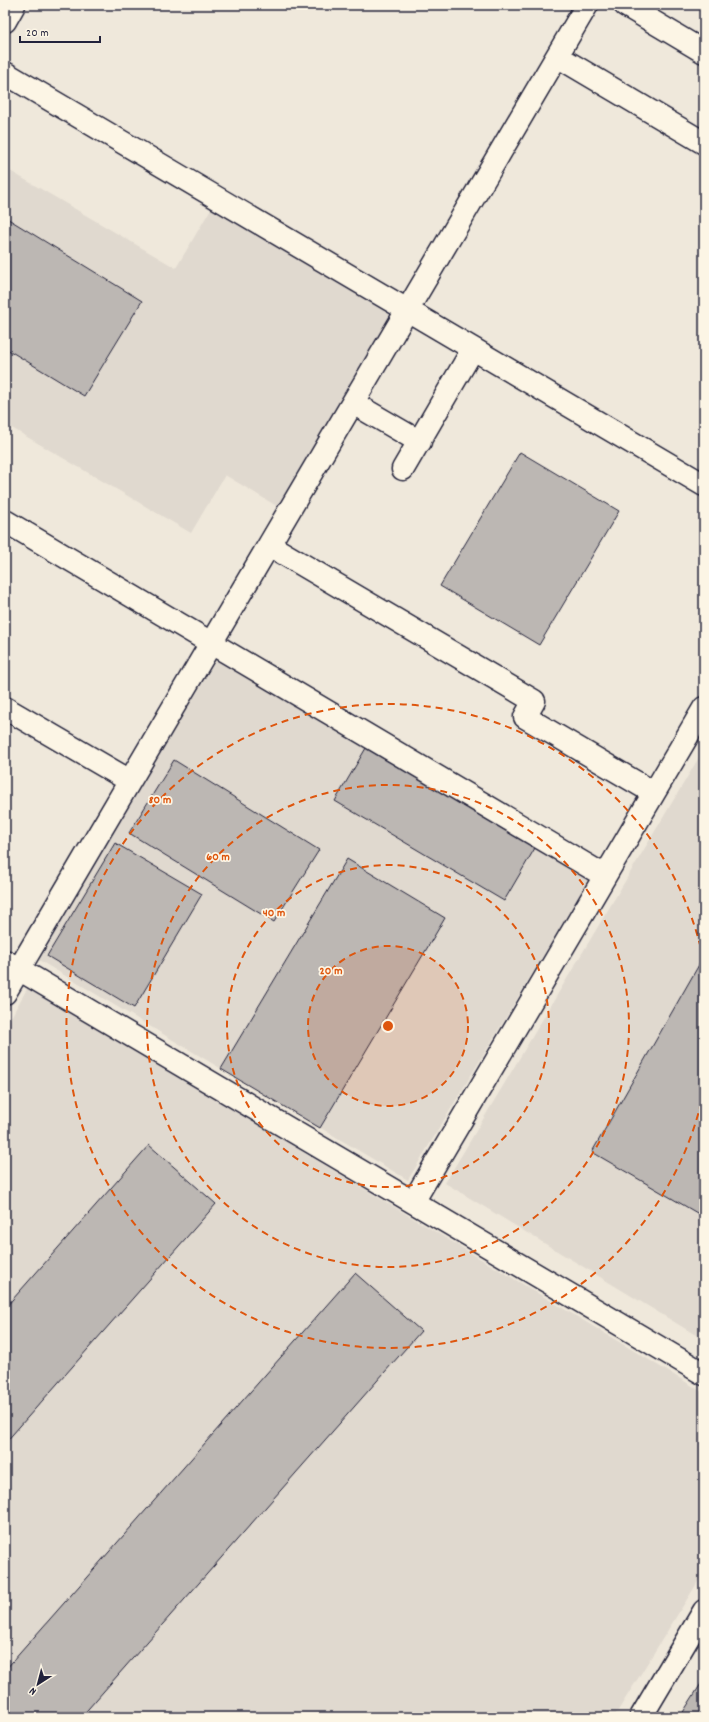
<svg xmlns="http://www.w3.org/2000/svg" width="709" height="1722" viewBox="0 0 709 1722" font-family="Dekko,sans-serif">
<rect width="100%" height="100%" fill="#efe8db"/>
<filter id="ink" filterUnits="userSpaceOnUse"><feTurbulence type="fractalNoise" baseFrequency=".025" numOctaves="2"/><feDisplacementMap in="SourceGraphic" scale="8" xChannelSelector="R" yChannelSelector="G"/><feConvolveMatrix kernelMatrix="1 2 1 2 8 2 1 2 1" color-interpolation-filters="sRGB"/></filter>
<g filter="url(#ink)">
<path fill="#e0d9cf" d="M 5,168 L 176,268 L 212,207 L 396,314 L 280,508 L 225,475 L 191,533 L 5,424 Z
M 218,657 L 590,878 L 408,1180 L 37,959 Z
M 704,749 L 704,1340 L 445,1183 Z
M 28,987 L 704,1393 L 704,1572 L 614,1717 L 5,1717 L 5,1028 Z"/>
<path fill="#bcb7b3" stroke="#22223b" d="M 5,217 L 142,301 L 84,396 L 5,348 Z
M 520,452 L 619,511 L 539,645 L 440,586 Z
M 366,748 L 535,848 L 504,901 L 335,801 Z
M 174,760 L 319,850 L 274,922 L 129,833 Z
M 115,843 L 202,894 L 134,1008 L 47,956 Z
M 347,859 L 445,918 L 320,1128 L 221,1069 Z
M 704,956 L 704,1217 L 592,1152 Z
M 149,1145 L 216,1204 L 5,1443 L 5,1308 Z
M 355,1273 L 421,1331 L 81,1717 L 5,1717 L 5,1670 Z
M 704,1679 L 704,1717 L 680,1717 Z"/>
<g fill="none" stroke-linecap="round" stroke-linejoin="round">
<g stroke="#22223b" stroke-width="25">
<path id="minor" d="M 625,5 L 704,52
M 5,21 L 14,5
M 557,56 L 704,143
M 5,73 L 704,485
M 353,403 L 420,442
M 403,469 L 473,349
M 5,521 L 605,876
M 269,545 L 534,701 L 525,717 L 654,793
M 5,708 L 130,781
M 5,961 L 704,1374
M 5,993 L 587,5
M 413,1202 L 704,708
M 641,1717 L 704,1611"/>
</g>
<use href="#minor" stroke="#fcf5e5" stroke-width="22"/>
</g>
</g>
<circle cx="388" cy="1026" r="80" fill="#de560e" fill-opacity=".12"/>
<g fill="none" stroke="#de560e" stroke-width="2" stroke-dasharray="7 5">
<circle cx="388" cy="1026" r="80"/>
<circle cx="388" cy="1026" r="161"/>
<circle cx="388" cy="1026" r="241"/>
<path d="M704 1090A322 322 0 1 1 704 962"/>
</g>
<circle cx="388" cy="1026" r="6" fill="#de560e" stroke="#fcf5e5" stroke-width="2"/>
<g font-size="12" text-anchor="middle" font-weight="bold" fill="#de560e" stroke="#fcf5e5" stroke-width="3.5" stroke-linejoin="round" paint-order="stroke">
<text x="160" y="803">80 m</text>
<text x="218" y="860">60 m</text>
<text x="274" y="916">40 m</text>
<text x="331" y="974">20 m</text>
</g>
<rect width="709" height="1722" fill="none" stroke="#fcf5e5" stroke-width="20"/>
<rect x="10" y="10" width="689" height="1702" fill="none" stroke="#22223b" stroke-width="1.5" filter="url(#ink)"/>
<g transform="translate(38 1684) rotate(216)" stroke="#fcf5e5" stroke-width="3" paint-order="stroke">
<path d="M0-3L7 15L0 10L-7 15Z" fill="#22223b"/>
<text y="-6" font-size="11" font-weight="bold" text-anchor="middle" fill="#22223b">N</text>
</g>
<path d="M20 36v6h80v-6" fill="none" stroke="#22223b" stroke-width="2"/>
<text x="26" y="36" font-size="12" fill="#22223b" stroke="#fcf5e5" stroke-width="3" paint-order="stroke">20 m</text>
</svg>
